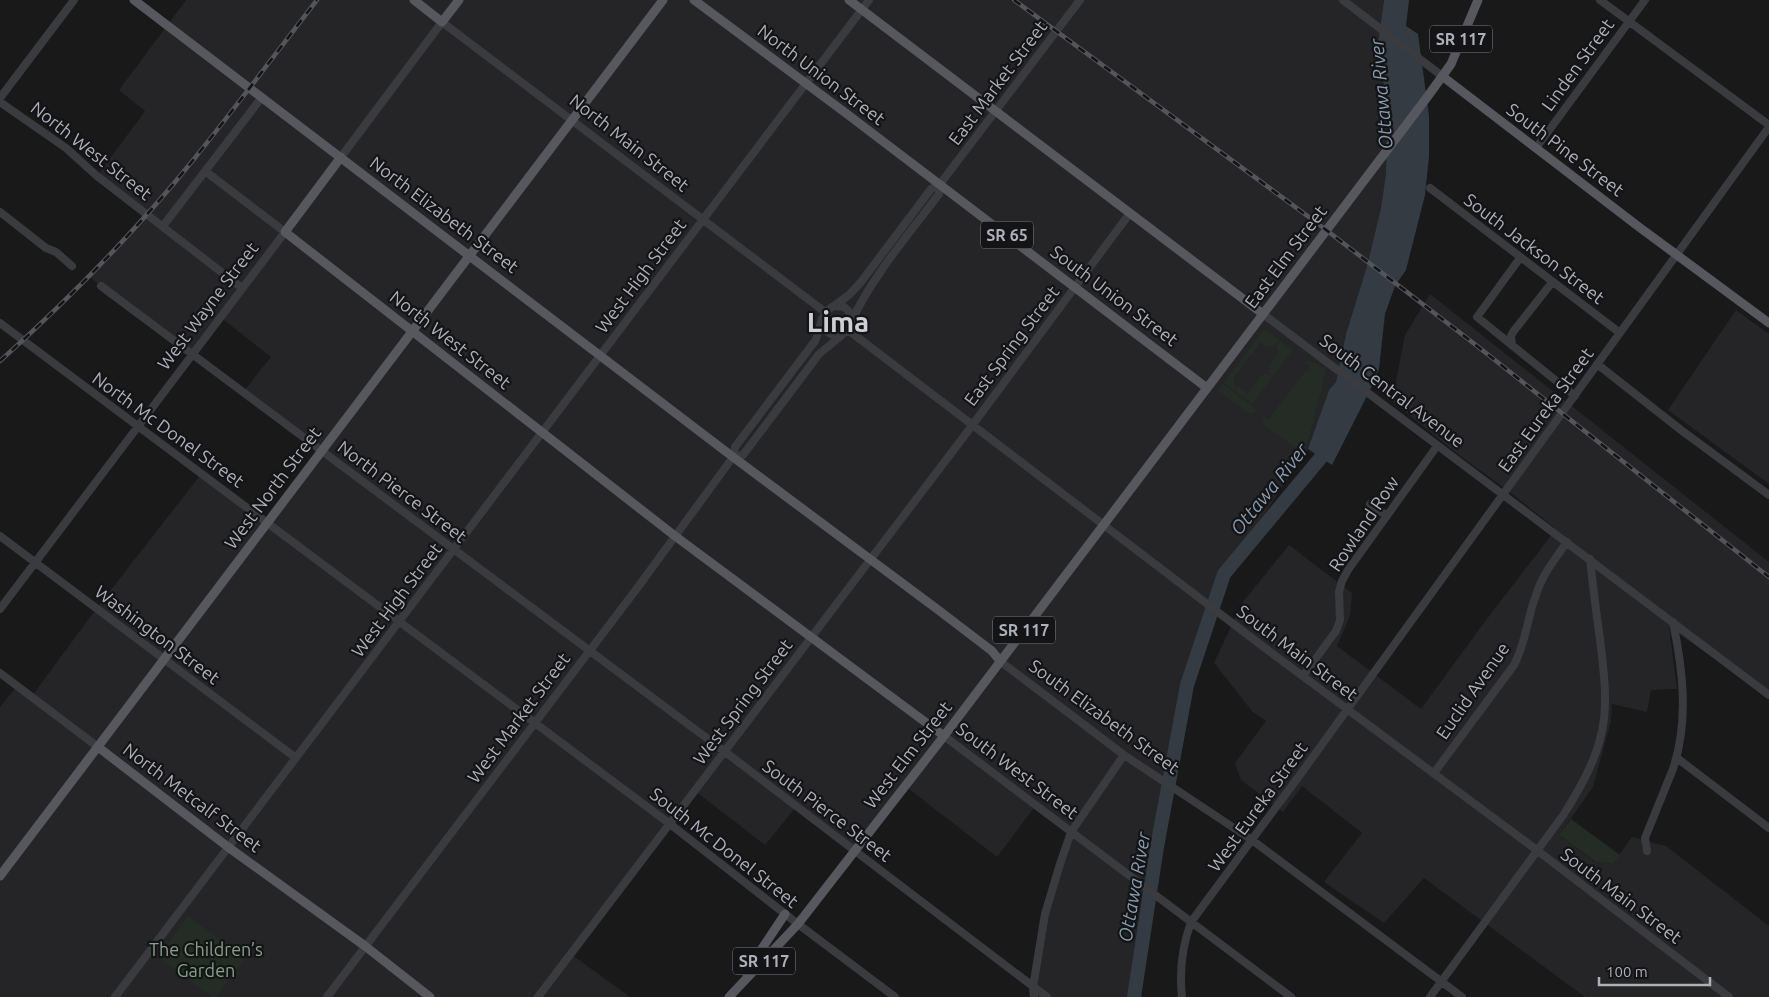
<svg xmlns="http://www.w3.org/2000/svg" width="1769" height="997" viewBox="0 0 1769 997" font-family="Ubuntu,sans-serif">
<rect width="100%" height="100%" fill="#19191a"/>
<path fill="#252527" d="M 186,0 L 1384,0 L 1377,50 L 1384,87 L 1387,131 L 1386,173 L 1381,208 L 1367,266 L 1346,334 L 1336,382 L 1329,390 L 1312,439 L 1308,449 L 1224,574 L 1187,685 L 1157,847 L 1134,997 L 1034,997 L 1040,939 L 1071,832 L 1036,805 L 997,857 L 905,786 L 855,850 L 797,806 L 765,845 L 695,791 L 571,954 L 630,997 L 0,997 L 0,707 L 17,686 L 32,696 L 96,609 L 202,473 L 268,522 L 322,451 L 243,392 L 271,357 L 220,317 L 192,354 L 88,276 L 147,214 L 97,176 L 145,111 L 119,90 Z
M 1430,294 L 1769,562 L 1769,697 L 1669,627 L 1677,689 L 1651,690 L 1647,712 L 1612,704 L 1611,721 L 1593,787 L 1559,835 L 1595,862 L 1613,864 L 1632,837 L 1666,846 L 1769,926 L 1769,997 L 1585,997 L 1424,878 L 1384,923 L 1324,882 L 1362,833 L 1302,786 L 1283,812 L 1241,780 L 1235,763 L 1266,721 L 1252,711 L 1214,663 L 1242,603 L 1289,545 L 1352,593 L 1350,616 L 1337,646 L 1421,709 L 1483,624 L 1556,529 L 1511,493 L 1455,452 L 1392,401 L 1405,335 Z
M 1736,310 L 1769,334 L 1769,484 L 1668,410 Z"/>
<path fill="#252c26" d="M 1264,329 L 1279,340 L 1272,347 L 1270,345 L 1268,347 L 1260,342 L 1252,355 L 1251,354 L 1242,366 L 1243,367 L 1233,378 L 1235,380 L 1233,383 L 1236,385 L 1233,390 L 1224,383 Z
M 1281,341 L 1293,350 L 1273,376 L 1268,372 L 1271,368 L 1269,367 L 1279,350 L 1276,347 Z
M 1306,360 L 1316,363 L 1326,371 L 1309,439 L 1302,452 L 1265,426 L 1262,419 L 1264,417 L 1268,420 L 1305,372 L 1309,371 L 1308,363 L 1304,364 Z
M 1264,374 L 1266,375 L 1267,374 L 1272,377 L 1252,404 L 1234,390 L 1238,386 L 1248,394 L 1261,375 L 1262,376 Z
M 1223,384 L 1257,410 L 1253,413 L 1248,413 L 1218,390 Z
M 1571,819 L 1620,855 L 1613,864 L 1596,862 L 1559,835 Z
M 188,916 L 245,958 L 216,997 L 212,997 L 158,957 Z"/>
<path fill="#343b42" d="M 1384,0 L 1409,0 L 1406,26 L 1418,34 L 1429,116 L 1429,156 L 1425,195 L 1406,270 L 1395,286 L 1385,314 L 1379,369 L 1372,386 L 1332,465 L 1308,449 L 1329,390 L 1336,382 L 1346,334 L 1367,266 L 1381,208 L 1386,173 L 1387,131 L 1384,87 L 1377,50 Z"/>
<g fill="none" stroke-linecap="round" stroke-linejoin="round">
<path stroke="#343b42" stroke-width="14" d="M 1134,997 L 1157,847 L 1187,685 L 1224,574 L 1323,455 L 1327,441"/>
<path stroke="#3a3b3f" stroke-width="8" d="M 1343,0 L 1442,76
M 1600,0 L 1769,125
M 0,98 L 74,0
M 0,102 L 66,148 L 97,176 L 242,288
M 1536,148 L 1645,0
M 341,157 L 442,22 L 825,312
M 1430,188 L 1620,333
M 0,212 L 46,248 L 56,252 L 72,266
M 163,226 L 262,97
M 1520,258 L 1477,317 L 1575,396
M 101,286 L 724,751 L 1047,997
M 834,306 L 850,294 L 861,282 L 931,189 L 940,184 L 1080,0
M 1263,314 L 1769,695
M 852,320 C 874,274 909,234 939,194 L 940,184
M 0,323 L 670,824 L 798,924 L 895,997
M 848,330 L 1265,648 L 1538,851 L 1729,997
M 1512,345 L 1511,336 L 1513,332 L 1550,285 L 1554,283
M 1597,364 L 1681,430 L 1769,495
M 733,457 L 743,455 L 819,354 L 841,336
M 1370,504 L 1387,516
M 0,536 L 296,758
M 0,609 L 285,232 L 205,171
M 1000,661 L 1124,755 L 1252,840 L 1462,997
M 0,673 L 98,747
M 1303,676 L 1336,631 L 1340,620 L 1339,592 L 1342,581 L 1348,570 L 1437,446
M 944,736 L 1291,997
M 1677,758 L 1769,828
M 1434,773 L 1514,665 C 1526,643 1527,618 1536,595 C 1542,575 1555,559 1567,542
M 1647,851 L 1645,838 L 1673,769 C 1689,721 1683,670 1673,622
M 115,997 L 869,0
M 327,997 L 638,587 L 733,457 L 735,447 L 815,341 C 821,329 820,312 834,306 L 844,307 C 870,327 825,352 822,319
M 538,997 L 968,431 L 1130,213
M 1034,997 L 1033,987 L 1045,914 L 1060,864 L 1071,832 L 1124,755
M 1182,997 C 1179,971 1182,947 1191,922 L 1302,772 L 1769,127
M 1430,997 L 1564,814 C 1582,785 1600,754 1604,719 C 1607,692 1603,666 1600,639 C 1596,612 1593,586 1590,559"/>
<path stroke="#56585e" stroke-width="9" d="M 134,0 L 733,457 L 937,609 L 992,651 L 1000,661
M 414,0 L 442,22 L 459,0
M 694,0 L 847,114 L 1207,388
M 849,0 L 1263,314
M 1442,76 L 1639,227 L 1769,323
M 341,157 L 285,232 L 675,536 L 944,736
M 98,747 L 228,847 L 365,946 L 430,997
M 0,876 L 663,0
M 747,975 L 753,962 L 785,914
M 729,997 L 798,924 L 944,736 L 1428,96 L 1451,64 L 1478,0"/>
<g stroke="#53555a" stroke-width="4.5">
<path id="rail" d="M 1014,0 L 1317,223 L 1472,342 L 1769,577
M 0,361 C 69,299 136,231 194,159 C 236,107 276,53 317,0"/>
</g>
<use href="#rail" stroke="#141416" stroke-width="2.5" stroke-dasharray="8" stroke-linecap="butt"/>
</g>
<g text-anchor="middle" stroke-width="4.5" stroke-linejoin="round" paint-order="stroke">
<g fill="#141416" stroke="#7f8188" stroke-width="1">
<rect x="1430" y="25.5" width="62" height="27" rx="4"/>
<rect x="981" y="221.5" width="52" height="27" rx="4"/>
<rect x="993" y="616.5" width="62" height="27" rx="4"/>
<rect x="733" y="947.5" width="62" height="27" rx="4"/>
</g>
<g font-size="16" font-weight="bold" fill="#adb0b9">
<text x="1461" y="45">SR 117</text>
<text x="1007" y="241">SR 65</text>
<text x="1024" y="636">SR 117</text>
<text x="764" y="967">SR 117</text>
</g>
<g font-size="18" fill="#adb0b9" stroke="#141416">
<text transform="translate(1578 65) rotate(-54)" y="6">Linden Street</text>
<text transform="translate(821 75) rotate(37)" y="6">North Union Street</text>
<text transform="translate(998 83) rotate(-53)" y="6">East Market Street</text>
<text transform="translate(629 143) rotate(38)" y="6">North Main Street</text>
<text transform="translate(1565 150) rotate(37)" y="6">South Pine Street</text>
<text transform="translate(91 151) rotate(38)" y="6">North West Street</text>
<text transform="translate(444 215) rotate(37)" y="6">North Elizabeth Street</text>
<text transform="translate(1534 249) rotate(37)" y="6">South Jackson Street</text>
<text transform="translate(1286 257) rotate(-53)" y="6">East Elm Street</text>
<text transform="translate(641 276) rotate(-53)" y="6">West High Street</text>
<text transform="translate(1114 296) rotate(37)" y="6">South Union Street</text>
<text transform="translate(208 306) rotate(-53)" y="6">West Wayne Street</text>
<text transform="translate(450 340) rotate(38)" y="6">North West Street</text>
<text transform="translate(1012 346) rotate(-53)" y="6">East Spring Street</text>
<text transform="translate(1392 391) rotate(37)" y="6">South Central Avenue</text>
<text transform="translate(1546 410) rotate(-54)" y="6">East Eureka Street</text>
<text transform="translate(168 430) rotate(36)" y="6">North Mc Donel Street</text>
<text transform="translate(273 488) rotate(-53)" y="6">West North Street</text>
<text transform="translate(402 492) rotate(37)" y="6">North Pierce Street</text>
<text transform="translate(1364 524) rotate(-56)" y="6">Rowland Row</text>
<text transform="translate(397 600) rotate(-53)" y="6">West High Street</text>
<text transform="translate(157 635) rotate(37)" y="6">Washington Street</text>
<text transform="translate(1297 653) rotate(37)" y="6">South Main Street</text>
<text transform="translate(1473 691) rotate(-55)" y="6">Euclid Avenue</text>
<text transform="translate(743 702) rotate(-53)" y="6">West Spring Street</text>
<text transform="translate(1104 717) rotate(36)" y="6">South Elizabeth Street</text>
<text transform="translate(519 718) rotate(-53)" y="6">West Market Street</text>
<text transform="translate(908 755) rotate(-52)" y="6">West Elm Street</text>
<text transform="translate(1017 771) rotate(37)" y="6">South West Street</text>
<text transform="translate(192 798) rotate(37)" y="6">North Metcalf Street</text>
<text transform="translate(1258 807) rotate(-54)" y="6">West Eureka Street</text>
<text transform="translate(827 811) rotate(37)" y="6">South Pierce Street</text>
<text transform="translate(724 848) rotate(38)" y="6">South Mc Donel Street</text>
<text transform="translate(1621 896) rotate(37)" y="6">South Main Street</text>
</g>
<g font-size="18" fill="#86a189" stroke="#141416">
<text x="206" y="956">The Children’s<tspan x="206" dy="21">Garden</tspan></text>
</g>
<g font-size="19" font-style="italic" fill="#889baf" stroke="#141416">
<text transform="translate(1381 94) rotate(-95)" y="7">Ottawa River</text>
<text transform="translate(1269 489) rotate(-51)" y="7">Ottawa River</text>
<text transform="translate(1134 887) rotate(-80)" y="7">Ottawa River</text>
</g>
<g font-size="28" font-weight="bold" fill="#cdcfd5" stroke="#141416">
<text x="838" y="332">Lima</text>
</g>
</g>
<path d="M1599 977v8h111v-8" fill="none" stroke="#adb0b9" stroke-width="2.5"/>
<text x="1606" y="977" font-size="15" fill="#adb0b9" stroke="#141416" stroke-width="4" paint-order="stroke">100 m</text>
</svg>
